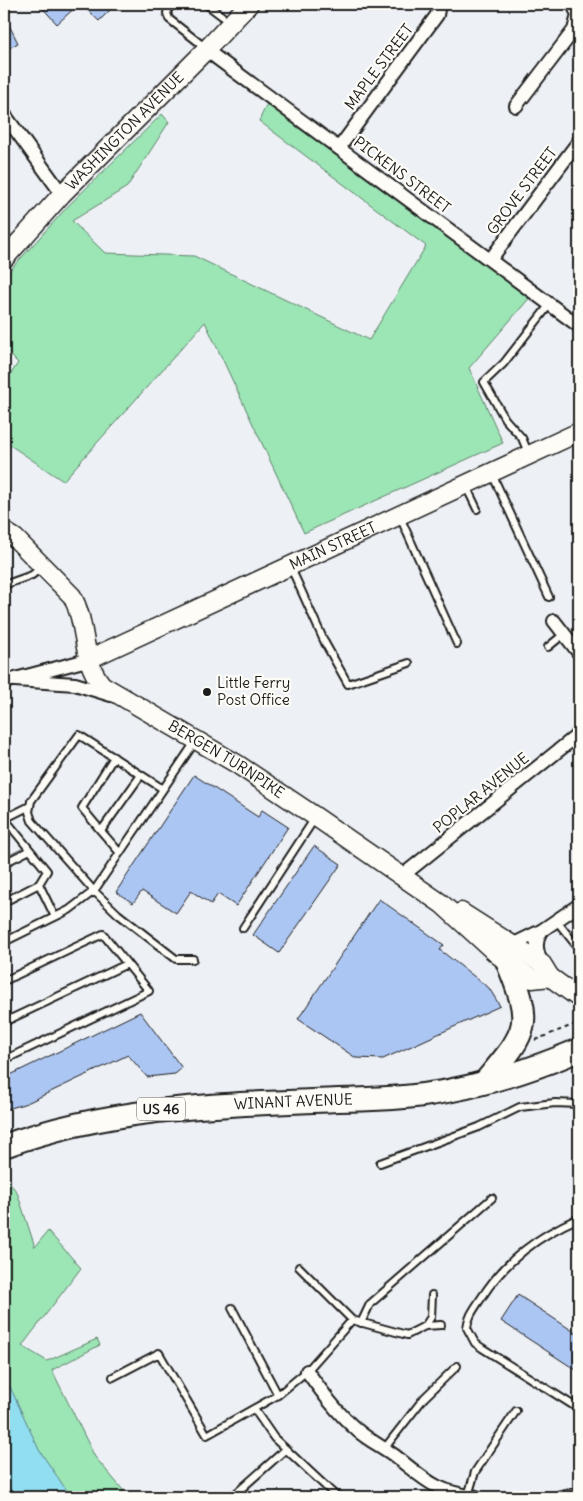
<svg xmlns="http://www.w3.org/2000/svg" width="583" height="1501" viewBox="0 0 583 1501" font-family="Delius,sans-serif">
<rect width="100%" height="100%" fill="#edf1f6"/>
<filter id="ink" filterUnits="userSpaceOnUse"><feTurbulence type="fractalNoise" baseFrequency=".02" numOctaves="2"/><feDisplacementMap in="SourceGraphic" scale="10" xChannelSelector="R" yChannelSelector="G"/><feConvolveMatrix kernelMatrix="1 2 1 2 8 2 1 2 1" color-interpolation-filters="sRGB"/></filter>
<g filter="url(#ink)">
<path fill="#9ce5b5" stroke="#5c8068" d="M 270,97 L 533,294 L 469,368 L 503,443 L 304,533 L 205,322 L 63,481 L 4,441 L 4,384 L 18,363 L 4,348 L 4,277 L 69,205 L 162,114 L 169,122 L 127,187 L 72,221 L 105,253 L 194,256 L 369,340 L 426,246 L 259,121 Z
M 4,1176 L 17,1192 L 35,1247 L 48,1231 L 81,1268 L 22,1346 L 47,1361 L 97,1339 L 100,1345 L 52,1370 L 95,1457 L 129,1497 L 71,1497 L 39,1450 L 4,1374 Z"/>
<path fill="#90deef" stroke="#62909b" d="M 4,1374 L 39,1450 L 71,1497 L 4,1497 Z"/>
<path fill="#acc6f3" stroke="#1c1c1c" d="M 39,4 L 79,4 L 57,24 Z
M 81,4 L 116,4 L 99,21 Z
M 4,15 L 18,43 L 4,51 Z
M 194,775 L 258,817 L 262,810 L 288,827 L 236,906 L 218,894 L 211,904 L 191,891 L 176,913 L 142,891 L 133,903 L 116,892 Z
M 314,846 L 341,864 L 279,953 L 253,935 Z
M 379,899 L 444,945 L 440,950 L 489,988 L 500,1006 L 383,1059 L 356,1058 L 298,1019 Z
M 140,1012 L 182,1068 L 175,1074 L 147,1077 L 128,1055 L 27,1103 L 4,1110 L 4,1078 Z
M 518,1295 L 579,1335 L 579,1372 L 501,1321 Z"/>
<g fill="none" stroke-linecap="round" stroke-linejoin="round">
<g stroke="#1c1c1c" stroke-width="10">
<path id="lane" d="M 171,4 L 167,13 L 169,19 L 206,48
M 206,4 L 222,16
M 529,455 L 522,438 L 505,419 L 484,382 L 504,363 L 550,304
M 492,474 L 549,597
M 466,486 L 477,509
M 400,517 L 457,644
M 291,568 L 325,643 L 348,684 L 409,663
M 4,585 L 32,575 L 42,567
M 548,647 L 564,634
M 114,757 L 82,808 L 101,831 L 141,775
M 163,789 L 79,735 L 31,801 L 29,812 L 32,821 L 94,891 L 118,914 L 176,959 L 193,959
M 4,818 L 47,871 L 39,884 L 4,902
M 4,819 L 30,806
M 101,831 L 120,853
M 4,863 L 30,850
M 39,884 L 55,917
M 556,920 L 579,949
M 243,928 L 315,818
M 4,942 L 69,910 L 94,891 L 195,742
M 4,981 L 103,934 L 149,991 L 4,1060
M 4,1022 L 127,964
M 380,1163 L 479,1127 L 520,1107 L 555,1103 L 579,1104
M 579,1218 C 538,1236 506,1260 482,1297 C 475,1308 468,1316 467,1328 L 475,1343 L 482,1348 L 579,1409
M 299,1267 L 352,1320 L 407,1335 L 425,1326 L 441,1325
M 361,1323 L 370,1304 L 492,1198
M 425,1326 L 431,1317 L 432,1295
M 113,1377 L 159,1353 L 207,1435 L 278,1395 L 232,1308
M 278,1395 L 307,1371 L 352,1320
M 254,1409 L 274,1438 L 337,1497
M 384,1449 L 424,1398 L 457,1366
M 468,1496 L 475,1472 L 516,1411
M 232,1497 L 286,1449"/>
</g>
<g stroke="#1c1c1c" stroke-width="16">
<path id="street" d="M 206,50 L 579,326
M 516,106 L 574,30 L 578,15 L 573,4
M 4,114 L 62,194
M 339,148 L 437,15 L 439,4
M 490,260 L 579,141
M 554,621 L 579,653
M 15,680 L 75,684 L 111,695
M 4,682 L 87,660
M 402,876 L 579,734
M 541,931 C 534,942 537,953 542,964
M 512,945 L 541,931 L 579,905
M 307,1371 C 322,1392 337,1413 357,1430 C 368,1440 383,1447 395,1456 C 426,1480 435,1492 476,1497
M 561,1497 L 579,1495"/>
</g>
<g stroke="#1c1c1c" stroke-width="21">
<g id="secondary">
<path id="s1" d="M 4,259 L 62,194 L 206,50 L 249,4"/>
<path id="s2" d="M 4,531 L 15,538 L 72,596 C 88,625 80,658 102,685 L 237,764 L 316,817 L 442,904 L 498,955 L 532,979 L 550,977"/>
<path id="s3" d="M 87,660 L 579,432"/>
<path d="M 461,912 L 542,964 L 550,977 L 579,998"/>
</g>
</g>
<g stroke="#1c1c1c" stroke-width="26">
<g id="highway">
<path d="M 485,1082 C 528,1030 534,1026 507,961"/>
<path id="s4" d="M 4,1146 C 104,1109 207,1105 313,1101 C 350,1099 387,1100 423,1095 C 477,1088 529,1071 579,1050"/>
</g>
</g>
<path stroke="#1c1c1c" stroke-width="2" stroke-dasharray="4 4" stroke-linecap="butt" d="M 535,1040 L 578,1023"/>
<use href="#lane" stroke="#fdfcf7" stroke-width="6"/>
<use href="#street" stroke="#fdfcf7" stroke-width="12"/>
<use href="#secondary" stroke="#fdfcf7" stroke-width="18"/>
<use href="#highway" stroke="#fdfcf7" stroke-width="22"/>
</g>
</g>
<circle fill="#1c1c1c" stroke="#fdfcf7" stroke-width="2" cx="207" cy="692" r="5"/>
<g text-anchor="middle" stroke-width="4.5" stroke-linejoin="round" paint-order="stroke">
<rect fill="#fdfcf7" stroke="#605f5e" stroke-width="1" x="137" y="1097.5" width="48" height="23" rx="4"/>
<g font-size="14" font-weight="bold" fill="#1c1c1c">
<text x="161" y="1114">US 46</text>
</g>
<g font-size="15" fill="#1c1c1c" stroke="#fdfcf7">
<text transform="translate(379 67) rotate(-53)" y="5">MAPLE STREET</text>
<text dy="5" stroke="none"><textPath href="#s1" startOffset="176">WASHINGTON AVENUE</textPath></text>
<text transform="translate(402 175) rotate(37)" y="5">PICKENS STREET</text>
<text transform="translate(522 191) rotate(-53)" y="5">GROVE STREET</text>
<text dy="5" stroke="none"><textPath href="#s3" startOffset="271">MAIN STREET</textPath></text>
<text dy="5" stroke="none"><textPath href="#s2" startOffset="334">BERGEN TURNPIKE</textPath></text>
<text transform="translate(481 793) rotate(-39)" y="5">POPLAR AVENUE</text>
<text dy="5" stroke="none"><textPath href="#s4" startOffset="294">WINANT AVENUE</textPath></text>
</g>
<g font-size="15" fill="#1c1c1c" stroke="#fdfcf7" text-anchor="start">
<text x="217" y="688">Little Ferry<tspan x="217" dy="17">Post Office</tspan></text>
</g>
</g>
<rect width="583" height="1501" fill="none" stroke="#fdfcf7" stroke-width="20"/>
<rect x="10" y="10" width="563" height="1481" fill="none" stroke="#1c1c1c" stroke-width="2" filter="url(#ink)"/>
</svg>
